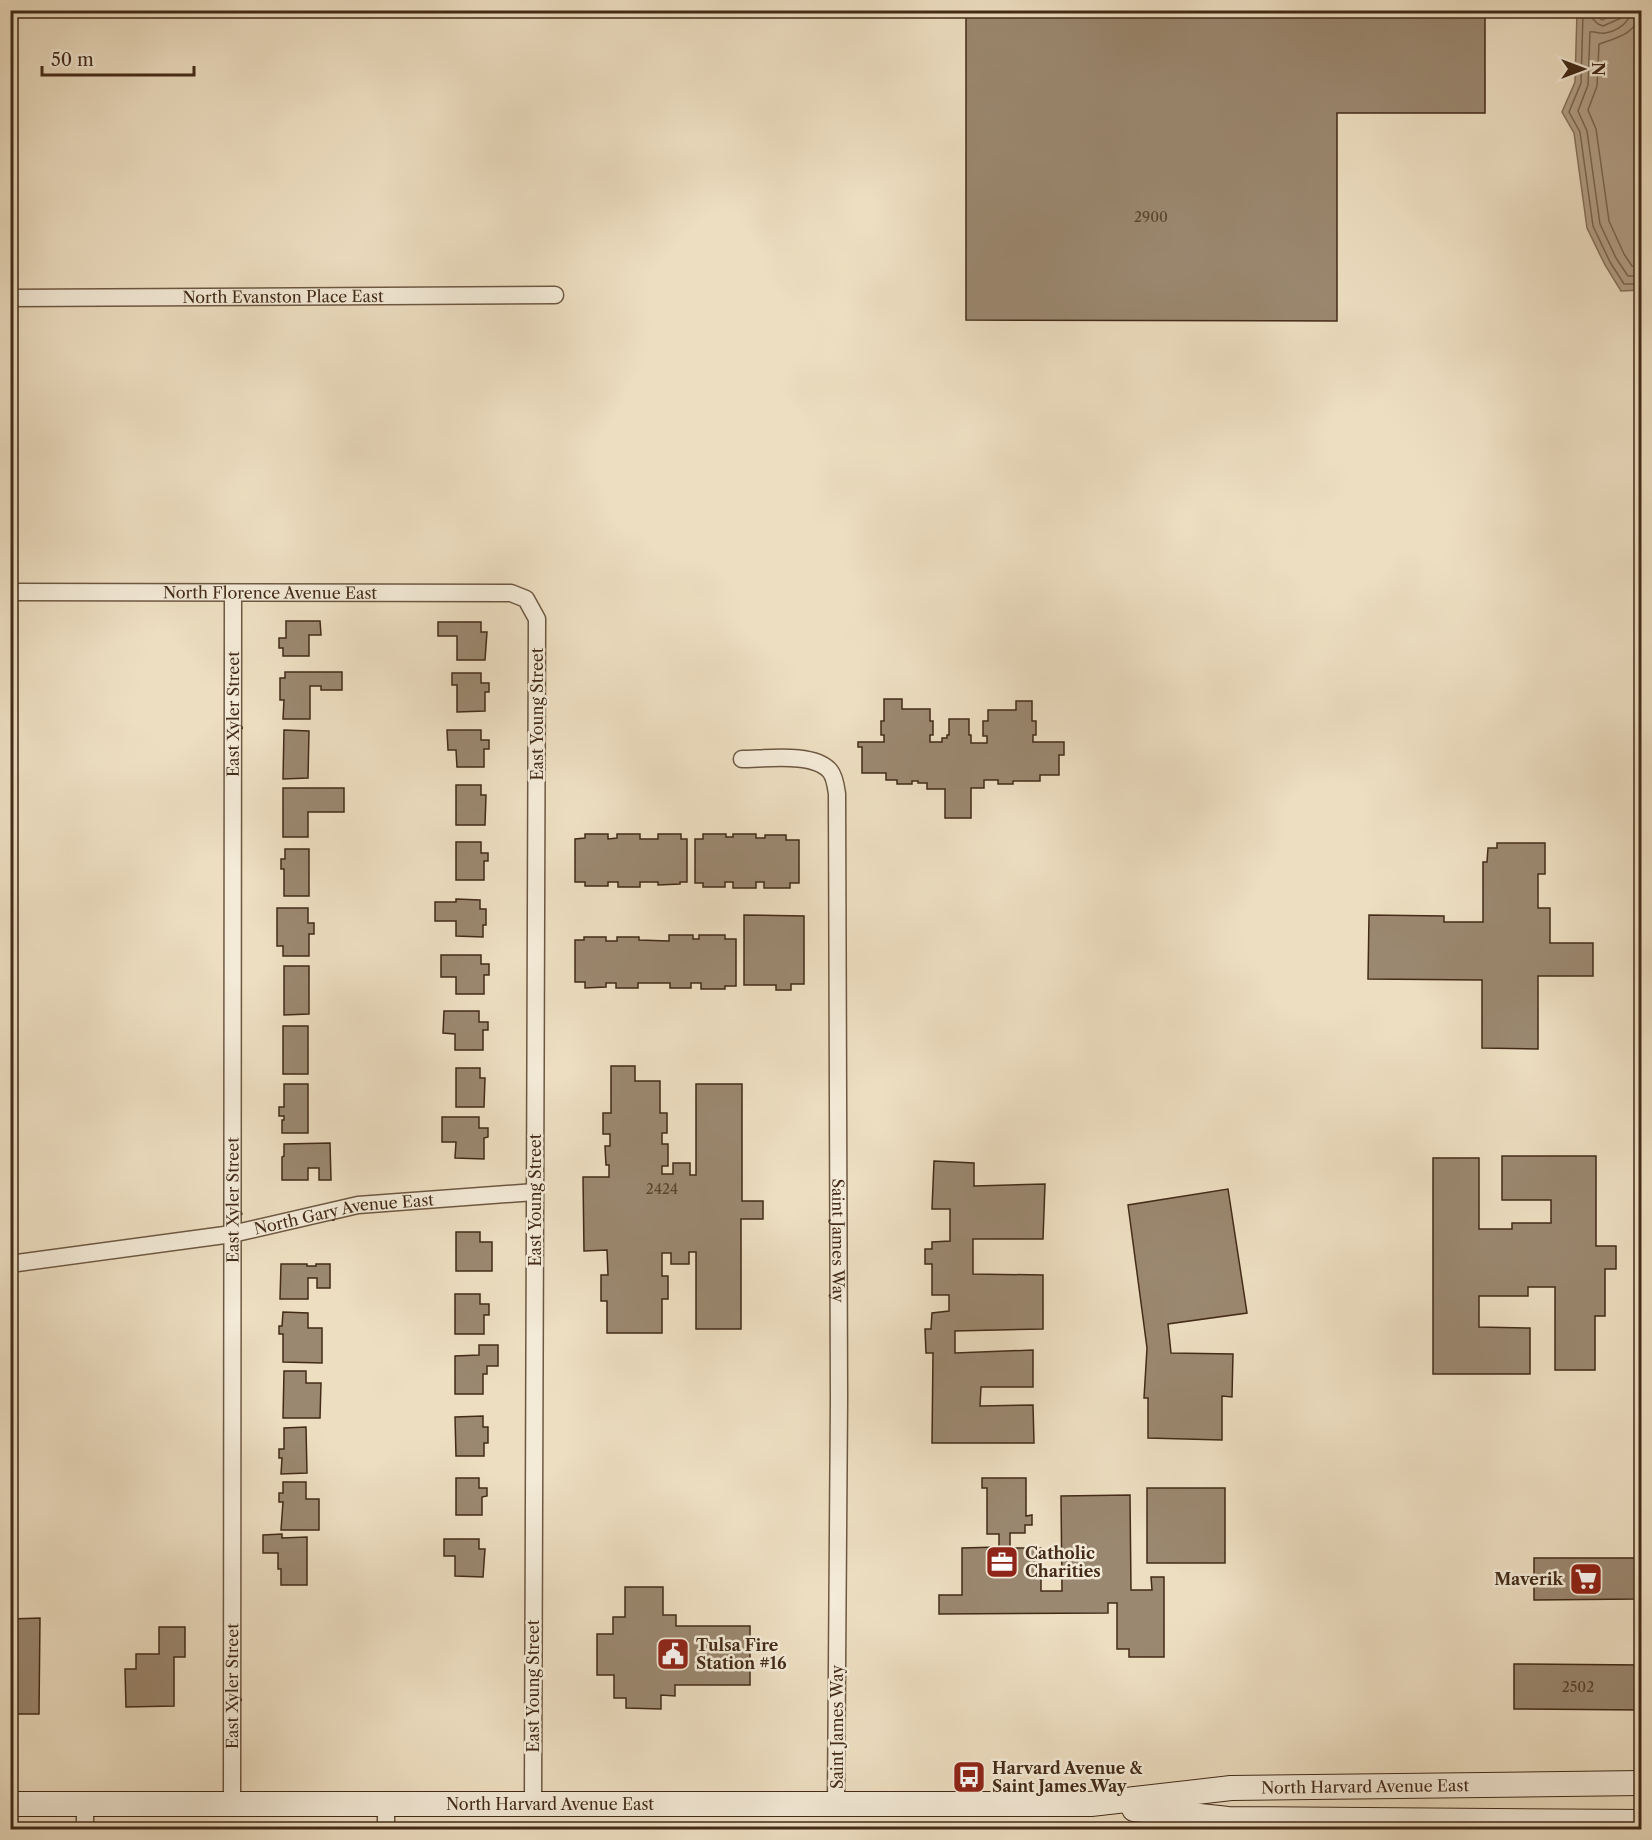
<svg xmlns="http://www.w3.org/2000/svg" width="1652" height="1840" viewBox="0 0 1652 1840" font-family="'Libre Caslon Text',serif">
<rect width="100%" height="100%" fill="#eddec1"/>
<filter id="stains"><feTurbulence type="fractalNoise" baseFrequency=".00333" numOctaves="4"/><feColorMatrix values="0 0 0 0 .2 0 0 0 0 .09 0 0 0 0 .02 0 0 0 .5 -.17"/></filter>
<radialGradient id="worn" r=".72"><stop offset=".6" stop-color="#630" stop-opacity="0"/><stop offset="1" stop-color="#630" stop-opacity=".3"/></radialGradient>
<path fill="#b3a188" stroke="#86725b" stroke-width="1.5" d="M 1577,11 L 1592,11 L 1602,20 L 1622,11 L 1641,11 L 1641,290 L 1621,291 L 1605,265 L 1587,228 L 1574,133 L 1562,112 L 1575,82 Z"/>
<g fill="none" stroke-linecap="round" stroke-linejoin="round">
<path stroke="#7b6650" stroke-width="1.5" d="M 1623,10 L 1621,18 L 1603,26 L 1598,24 L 1587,13 L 1583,14 L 1581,83 L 1569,112 L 1580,132 L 1593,226 L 1610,262 L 1624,284 L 1642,284
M 1631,10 C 1630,23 1617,31 1605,33 C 1599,34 1595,31 1590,32 L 1588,85 L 1578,111 L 1587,131 L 1600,224 L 1616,258 L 1628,276 L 1642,276
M 1640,10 C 1639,33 1617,38 1599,44 L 1597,86 L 1588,110 L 1596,129 L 1609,221 L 1624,254 L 1632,266 L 1642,267"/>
</g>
<path fill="#9b8870" stroke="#432b18" stroke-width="1.5" d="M 966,10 L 1485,10 L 1485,113 L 1337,113 L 1337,321 L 966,320 Z
M 286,621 L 320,621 L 321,635 L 309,635 L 309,656 L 283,656 L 283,648 L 279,648 L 279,638 L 286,638 Z
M 438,622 L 481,622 L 481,632 L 487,632 L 485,660 L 457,660 L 457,636 L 438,636 Z
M 285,672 L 342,672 L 342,690 L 321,690 L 321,686 L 310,686 L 310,719 L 283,719 L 284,700 L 280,700 L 280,678 L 285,678 Z
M 452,673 L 481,673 L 481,683 L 489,683 L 489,692 L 485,692 L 485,711 L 457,712 L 457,685 L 452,685 Z
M 884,699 L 902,699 L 902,709 L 930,709 L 930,721 L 933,721 L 933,735 L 930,735 L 930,742 L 942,742 L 942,738 L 947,738 L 947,735 L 949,735 L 949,719 L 969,719 L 969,735 L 971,735 L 971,743 L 987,743 L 987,736 L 983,736 L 983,721 L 988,721 L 988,710 L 1016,710 L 1016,701 L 1032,701 L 1032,721 L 1036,721 L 1036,735 L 1033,735 L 1033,742 L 1064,742 L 1064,755 L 1059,755 L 1059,775 L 1040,775 L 1040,781 L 1013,781 L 1013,784 L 998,784 L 998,780 L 984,780 L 984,788 L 971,788 L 971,818 L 945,818 L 945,789 L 927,789 L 927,783 L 918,783 L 918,781 L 912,781 L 912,784 L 897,784 L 897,780 L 886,780 L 886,773 L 862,773 L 862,747 L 858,747 L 858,742 L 884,742 L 884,735 L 881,735 L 881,721 L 884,721 Z
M 284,730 L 309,731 L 308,778 L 283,779 Z
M 447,730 L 481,730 L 481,740 L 489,740 L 489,749 L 484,749 L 484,767 L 457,767 L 456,750 L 448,750 Z
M 456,785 L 481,785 L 481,795 L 486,795 L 485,825 L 456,825 Z
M 283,788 L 344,788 L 344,812 L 308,812 L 308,837 L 283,837 Z
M 585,834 L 608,834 L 608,839 L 617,838 L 617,834 L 640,834 L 640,839 L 658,839 L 658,834 L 681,834 L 681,839 L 687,839 L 687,882 L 680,882 L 680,884 L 658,885 L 658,882 L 640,882 L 640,887 L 618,887 L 618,882 L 608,882 L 608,886 L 585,886 L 585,882 L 575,882 L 575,839 L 585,838 Z
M 703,834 L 726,834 L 726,837 L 733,837 L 733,834 L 756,834 L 756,838 L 765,838 L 765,835 L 786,835 L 786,840 L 799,840 L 799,883 L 790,883 L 790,888 L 764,888 L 764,882 L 756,882 L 756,888 L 733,888 L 733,882 L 725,882 L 725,887 L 703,887 L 703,883 L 695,883 L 695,839 L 703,839 Z
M 456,842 L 481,842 L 481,853 L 488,853 L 488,861 L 484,861 L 484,880 L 456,880 Z
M 1497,843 L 1545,843 L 1545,874 L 1538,874 L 1538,908 L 1550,908 L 1550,943 L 1593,943 L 1593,976 L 1538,976 L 1538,1049 L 1482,1048 L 1482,980 L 1368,979 L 1369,915 L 1444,916 L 1444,922 L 1483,922 L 1483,862 L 1487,862 L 1488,848 L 1497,848 Z
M 285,849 L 309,849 L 309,896 L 284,896 L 284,869 L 281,869 L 281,859 L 285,859 Z
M 456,899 L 480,900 L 480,909 L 486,909 L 486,925 L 483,925 L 483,937 L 456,936 L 456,921 L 435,921 L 435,902 L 456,902 Z
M 277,908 L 308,908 L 308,923 L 314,923 L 314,934 L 309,934 L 309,956 L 283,956 L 283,946 L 277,946 Z
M 744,915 L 804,916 L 804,984 L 791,984 L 791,990 L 776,990 L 776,985 L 744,985 Z
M 669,935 L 693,935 L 693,939 L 699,939 L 699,935 L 725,935 L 725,939 L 736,939 L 736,986 L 725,986 L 725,989 L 701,989 L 701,983 L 691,983 L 691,988 L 670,988 L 670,983 L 638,983 L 638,988 L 616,988 L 616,983 L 606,983 L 606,987 L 585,988 L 585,982 L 575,982 L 575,940 L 584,940 L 584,937 L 606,937 L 606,941 L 617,941 L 617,937 L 639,937 L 639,940 L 669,941 Z
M 441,955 L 481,955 L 481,964 L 489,964 L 489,975 L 484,975 L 484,994 L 456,994 L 456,977 L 441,977 Z
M 284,966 L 309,966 L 309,1014 L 284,1015 Z
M 444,1011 L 479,1011 L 479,1022 L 488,1022 L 488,1030 L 483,1030 L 483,1050 L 455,1050 L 455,1034 L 443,1033 Z
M 283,1026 L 308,1026 L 308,1074 L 283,1074 Z
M 611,1066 L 635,1066 L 635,1081 L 660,1081 L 660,1113 L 667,1113 L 667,1133 L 662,1133 L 662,1144 L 668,1144 L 668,1166 L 662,1166 L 662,1174 L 673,1174 L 673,1163 L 690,1163 L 690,1175 L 696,1175 L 696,1084 L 742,1084 L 742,1201 L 763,1201 L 763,1219 L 741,1219 L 741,1329 L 696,1329 L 696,1252 L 689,1252 L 689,1264 L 671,1264 L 671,1253 L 662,1253 L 662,1276 L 668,1276 L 668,1299 L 662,1299 L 662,1333 L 607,1333 L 607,1301 L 601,1301 L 601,1275 L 608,1275 L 607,1250 L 584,1251 L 583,1177 L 609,1177 L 609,1165 L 606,1165 L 605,1146 L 610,1146 L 610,1134 L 603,1134 L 603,1113 L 611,1113 Z
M 456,1068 L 480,1068 L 480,1078 L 485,1078 L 484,1107 L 456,1107 Z
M 284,1084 L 308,1084 L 308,1133 L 282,1133 L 282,1120 L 284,1120 L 284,1116 L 279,1116 L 279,1107 L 284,1107 Z
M 442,1117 L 479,1117 L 479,1128 L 488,1128 L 488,1137 L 484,1138 L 484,1159 L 455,1158 L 456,1142 L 442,1142 Z
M 330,1143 L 331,1180 L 319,1180 L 319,1168 L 308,1168 L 308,1180 L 282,1180 L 282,1157 L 284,1156 L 284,1144 Z
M 1502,1156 L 1596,1156 L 1596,1246 L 1616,1246 L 1616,1269 L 1605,1269 L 1605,1316 L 1595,1316 L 1595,1370 L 1555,1370 L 1555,1287 L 1528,1287 L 1528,1296 L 1479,1296 L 1479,1327 L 1530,1328 L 1530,1374 L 1433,1374 L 1433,1158 L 1479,1158 L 1479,1229 L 1512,1229 L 1512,1223 L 1551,1223 L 1551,1200 L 1502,1200 Z
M 934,1161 L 974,1163 L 974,1186 L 1045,1184 L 1043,1239 L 973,1239 L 973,1274 L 1043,1275 L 1043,1329 L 955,1331 L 955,1353 L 1033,1350 L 1033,1387 L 981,1387 L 980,1406 L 1033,1405 L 1034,1443 L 932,1443 L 933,1353 L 926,1353 L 925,1329 L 931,1329 L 932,1313 L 949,1311 L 949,1295 L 932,1295 L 932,1264 L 925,1264 L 925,1249 L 932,1249 L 932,1242 L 950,1241 L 950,1209 L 932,1209 Z
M 1228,1189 L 1247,1313 L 1168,1324 L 1171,1353 L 1233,1354 L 1232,1397 L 1222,1396 L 1222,1440 L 1148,1438 L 1148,1398 L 1144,1398 L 1147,1348 L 1128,1205 Z
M 456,1232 L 480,1232 L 480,1242 L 492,1242 L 492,1271 L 456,1271 Z
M 281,1264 L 307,1264 L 307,1266 L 316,1266 L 316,1264 L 330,1264 L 330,1288 L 317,1288 L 317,1278 L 308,1278 L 308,1299 L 280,1299 Z
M 455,1294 L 480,1294 L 480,1304 L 489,1304 L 489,1315 L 484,1315 L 484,1334 L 455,1334 Z
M 283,1312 L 308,1313 L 308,1328 L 322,1328 L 322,1363 L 283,1362 L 283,1334 L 279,1334 L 279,1326 L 282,1326 Z
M 479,1345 L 498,1345 L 498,1366 L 487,1366 L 487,1374 L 483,1374 L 483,1394 L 455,1394 L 455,1356 L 479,1355 Z
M 284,1371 L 306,1371 L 306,1383 L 321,1383 L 320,1418 L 283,1418 Z
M 483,1416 L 483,1427 L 488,1427 L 488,1443 L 484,1443 L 484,1456 L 456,1456 L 455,1417 Z
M 306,1427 L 307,1473 L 281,1474 L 282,1458 L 279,1458 L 279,1449 L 284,1449 L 284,1428 Z
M 456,1478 L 479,1478 L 479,1488 L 487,1488 L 487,1496 L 482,1497 L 482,1515 L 456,1515 Z
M 982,1478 L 1026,1478 L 1026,1516 L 1032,1515 L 1032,1525 L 1025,1525 L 1025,1533 L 1010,1533 L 1010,1548 L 1041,1548 L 1041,1591 L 1062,1591 L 1061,1496 L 1130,1495 L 1131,1590 L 1152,1590 L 1151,1577 L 1164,1577 L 1164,1657 L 1129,1657 L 1129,1649 L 1117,1649 L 1117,1603 L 1108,1603 L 1108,1613 L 939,1614 L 939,1595 L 962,1595 L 962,1548 L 999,1547 L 999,1534 L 987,1534 L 987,1488 L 982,1488 Z
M 283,1482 L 306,1482 L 306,1499 L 319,1499 L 319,1530 L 281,1530 L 283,1502 L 279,1502 L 279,1493 L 283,1493 Z
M 1147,1488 L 1225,1488 L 1225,1563 L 1147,1563 Z
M 282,1534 L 282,1538 L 307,1537 L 307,1585 L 281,1585 L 281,1569 L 278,1569 L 278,1553 L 263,1553 L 263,1535 Z
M 444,1539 L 479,1539 L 479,1549 L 485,1549 L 483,1577 L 455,1576 L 455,1556 L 444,1556 Z
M 1534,1558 L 1637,1558 L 1637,1599 L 1534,1600 Z
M 625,1587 L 663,1587 L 663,1615 L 676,1615 L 676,1626 L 750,1626 L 750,1685 L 675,1685 L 675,1696 L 661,1695 L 661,1709 L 626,1708 L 626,1698 L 614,1698 L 614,1675 L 597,1675 L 597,1634 L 613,1634 L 613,1617 L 625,1617 Z
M 40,1618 L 39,1714 L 10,1714 L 10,1619 Z
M 159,1627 L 185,1627 L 185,1657 L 174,1657 L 174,1706 L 126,1707 L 125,1669 L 136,1669 L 136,1654 L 159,1654 Z
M 1514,1664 L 1642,1665 L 1642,1710 L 1514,1709 Z"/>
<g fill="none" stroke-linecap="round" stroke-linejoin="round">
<g stroke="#6e5842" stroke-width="19">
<g id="minor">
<path id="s1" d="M 10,298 L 555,295"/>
<path id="s2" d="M 10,592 L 511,593 L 526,599 L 537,619 L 533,1804"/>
<path id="s3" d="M 742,759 C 765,759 814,752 830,771 C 835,777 836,787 837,794 L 839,1399 L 836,1804"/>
<path id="s4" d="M 10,1264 L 232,1234 L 358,1205 L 535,1192"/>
<path d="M 85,1804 L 85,1830"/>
<path id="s5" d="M 232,1804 L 233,594"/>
<path d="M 386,1830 L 386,1804"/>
</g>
</g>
<g stroke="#432b18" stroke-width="26">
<g id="secondary">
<path id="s6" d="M 10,1804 L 1091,1804 L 1231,1788 L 1642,1783"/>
<path d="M 1134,1809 L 1228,1819 L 1642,1822"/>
</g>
</g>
<use href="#minor" stroke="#f3ead7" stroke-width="16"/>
<use href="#secondary" stroke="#f3ead7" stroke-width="24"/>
</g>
<defs>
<g id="office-square" transform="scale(1.725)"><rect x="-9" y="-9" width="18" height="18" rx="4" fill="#8f2418" stroke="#f3ead7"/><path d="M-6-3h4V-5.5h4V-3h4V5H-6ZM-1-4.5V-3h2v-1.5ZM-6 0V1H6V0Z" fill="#fff"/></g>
<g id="supermarket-square" transform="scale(1.725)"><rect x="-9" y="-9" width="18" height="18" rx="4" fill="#8f2418" stroke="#f3ead7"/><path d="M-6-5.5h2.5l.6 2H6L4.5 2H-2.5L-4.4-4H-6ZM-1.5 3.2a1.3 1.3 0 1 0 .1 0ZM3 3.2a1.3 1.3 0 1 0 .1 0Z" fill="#fff"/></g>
<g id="civic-square" transform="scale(1.725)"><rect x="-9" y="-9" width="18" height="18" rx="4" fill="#8f2418" stroke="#f3ead7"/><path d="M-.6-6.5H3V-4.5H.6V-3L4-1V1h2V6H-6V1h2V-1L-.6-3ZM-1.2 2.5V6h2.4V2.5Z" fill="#fff"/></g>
<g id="bus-square" transform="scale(1.725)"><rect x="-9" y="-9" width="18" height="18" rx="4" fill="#8f2418" stroke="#f3ead7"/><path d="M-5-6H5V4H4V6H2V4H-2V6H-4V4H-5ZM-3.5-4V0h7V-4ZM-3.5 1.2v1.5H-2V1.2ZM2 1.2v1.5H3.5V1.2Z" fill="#fff"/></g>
</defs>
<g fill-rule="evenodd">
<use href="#office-square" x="1002" y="1562"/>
<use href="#supermarket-square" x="1586" y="1579"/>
<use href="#civic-square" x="673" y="1654"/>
<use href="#bus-square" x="969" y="1777"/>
</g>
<g text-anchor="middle" stroke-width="5" stroke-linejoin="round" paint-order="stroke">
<g font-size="14" fill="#59422e">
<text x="1151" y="222">2900</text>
<text x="662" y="1194">2424</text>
<text x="1578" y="1692">2502</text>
</g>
<g font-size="16" fill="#432b18" stroke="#f3ead7">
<text dy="6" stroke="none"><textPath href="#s1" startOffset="273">North Evanston Place East</textPath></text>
<text dy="6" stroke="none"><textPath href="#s2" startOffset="260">North Florence Avenue East</textPath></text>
<text dy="6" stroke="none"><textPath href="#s5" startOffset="1090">East Xyler Street</textPath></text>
<text transform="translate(537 714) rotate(-90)" y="6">East Young Street</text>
<text dy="6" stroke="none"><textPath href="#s5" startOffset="604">East Xyler Street</textPath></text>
<text transform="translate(535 1200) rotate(-90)" y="6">East Young Street</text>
<text dy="6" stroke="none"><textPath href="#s4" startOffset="338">North Gary Avenue East</textPath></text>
<text dy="6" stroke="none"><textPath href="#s3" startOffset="562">Saint James Way</textPath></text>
<text dy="6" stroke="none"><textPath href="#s5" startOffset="118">East Xyler Street</textPath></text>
<text transform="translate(533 1686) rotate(-90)" y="6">East Young Street</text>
<text transform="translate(837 1727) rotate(-90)" y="6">Saint James Way</text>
<text dy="6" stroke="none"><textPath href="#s6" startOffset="1356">North Harvard Avenue East</textPath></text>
<text dy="6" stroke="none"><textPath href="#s6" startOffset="540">North Harvard Avenue East</textPath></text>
</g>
<g font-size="16" font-weight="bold" fill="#432b18" stroke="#f3ead7" text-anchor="start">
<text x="1025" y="1559">Catholic<tspan x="1025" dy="18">Charities</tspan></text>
<text x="1563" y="1585" text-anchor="end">Maverik</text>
<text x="696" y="1651">Tulsa Fire<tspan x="696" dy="18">Station #16</tspan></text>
<text x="992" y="1774">Harvard Avenue &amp;<tspan x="992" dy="18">Saint James Way</tspan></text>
</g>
</g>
<rect width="1652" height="1840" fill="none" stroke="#eddec1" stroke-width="36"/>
<rect x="12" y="12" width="1628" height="1816" fill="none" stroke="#432b18" stroke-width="3"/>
<rect x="18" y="18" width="1616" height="1804" fill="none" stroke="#432b18" stroke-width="1.5"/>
<g transform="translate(1583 69) rotate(90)" stroke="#f3ead7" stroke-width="4.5" paint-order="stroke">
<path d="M0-4.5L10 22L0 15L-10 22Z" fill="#432b18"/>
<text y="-9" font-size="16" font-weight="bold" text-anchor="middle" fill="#432b18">N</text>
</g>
<path d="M42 66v9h152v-9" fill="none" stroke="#432b18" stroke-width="3"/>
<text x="51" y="66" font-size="18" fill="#432b18" stroke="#f3ead7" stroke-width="4.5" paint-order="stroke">50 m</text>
<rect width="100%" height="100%" filter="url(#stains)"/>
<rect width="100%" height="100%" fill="url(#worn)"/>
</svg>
